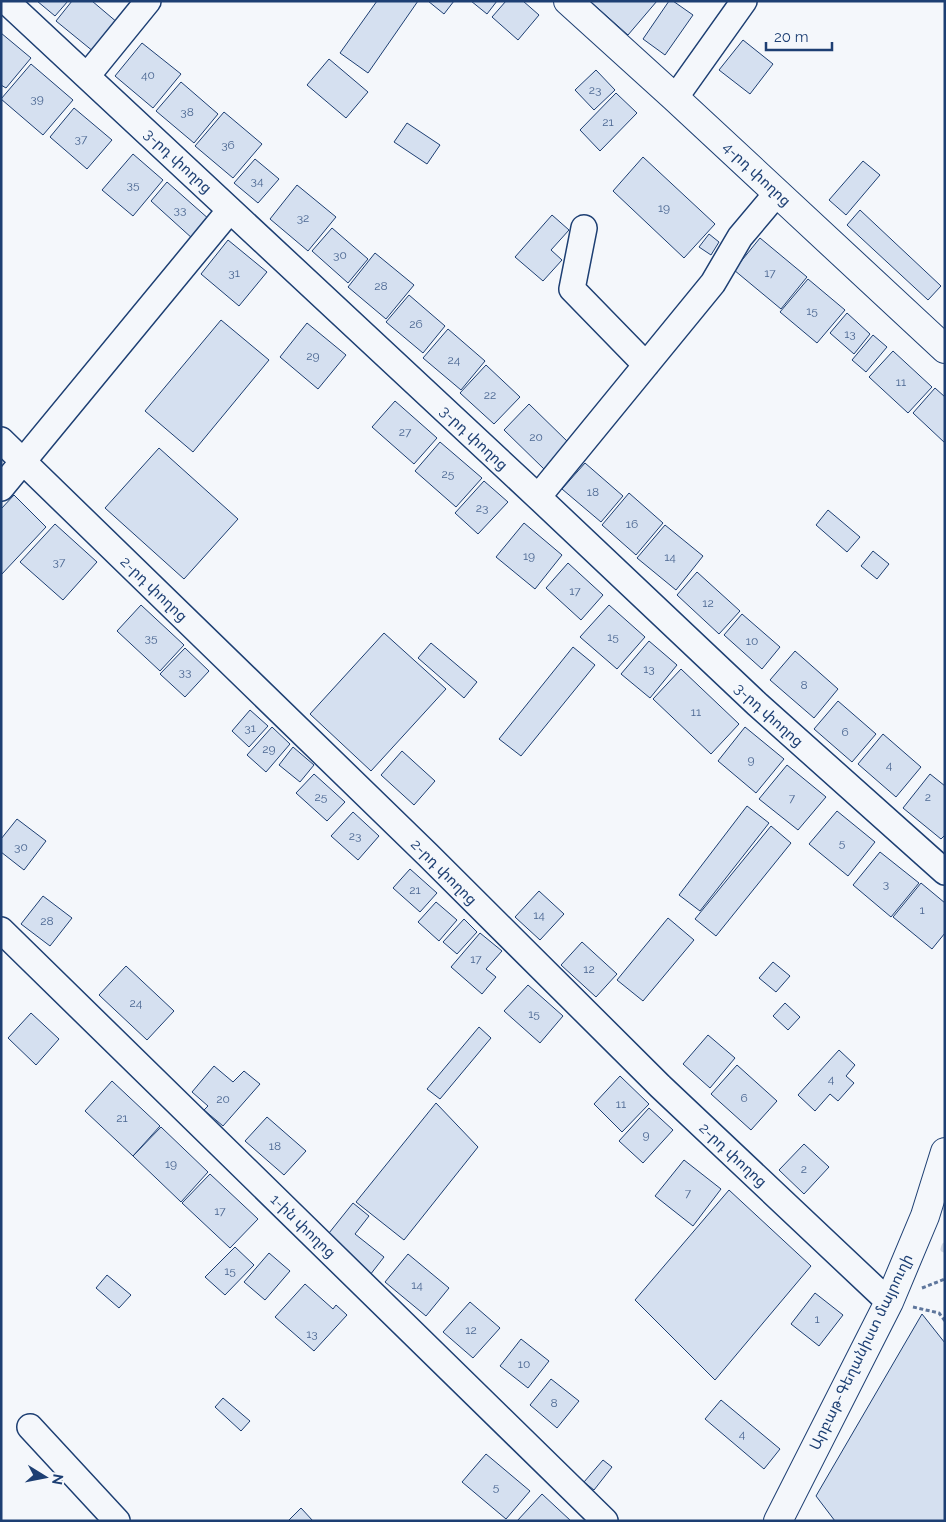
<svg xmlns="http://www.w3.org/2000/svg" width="946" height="1522" viewBox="0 0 946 1522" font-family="Raleway,'Noto Sans Armenian',sans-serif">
<rect width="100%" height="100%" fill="#f4f7fb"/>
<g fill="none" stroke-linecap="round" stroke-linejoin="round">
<path stroke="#cfd7e4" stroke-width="7" d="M 944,1249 L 945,1246"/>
</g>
<path fill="#d5e0f0" stroke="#1d3f73" d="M 37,1 L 68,1 L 55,16 Z
M 72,1 L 92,1 L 118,23 L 94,52 L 56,21 Z
M 377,1 L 418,1 L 368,73 L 340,53 Z
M 428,1 L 454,1 L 444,14 Z
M 471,1 L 497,1 L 487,14 Z
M 506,1 L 523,1 L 539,15 L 518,40 L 492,17 Z
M 590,1 L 657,1 L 628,35 Z
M 669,1 L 673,1 L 693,15 L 665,55 L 643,39 Z
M 1,33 L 31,58 L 6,88 L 1,85 Z
M 743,40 L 773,64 L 750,94 L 719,70 Z
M 142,43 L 181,74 L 153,108 L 115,76 Z
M 329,59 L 368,92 L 346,118 L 307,85 Z
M 31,64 L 73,100 L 43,135 L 1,99 Z
M 596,70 L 615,90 L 594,110 L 575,90 Z
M 181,82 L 218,114 L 194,143 L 156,111 Z
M 616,93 L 637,113 L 600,151 L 580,130 Z
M 74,108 L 112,140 L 87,169 L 50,137 Z
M 224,112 L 262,144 L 233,178 L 195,146 Z
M 407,123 L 440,145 L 427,164 L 394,142 Z
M 133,154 L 163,180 L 133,216 L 102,190 Z
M 643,157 L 715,224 L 684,258 L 613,191 Z
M 255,159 L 279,179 L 258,203 L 234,183 Z
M 863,161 L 880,175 L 846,215 L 829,200 Z
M 167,182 L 210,220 L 193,239 L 151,201 Z
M 297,185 L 336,217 L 308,251 L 270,219 Z
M 860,210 L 941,286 L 928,300 L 847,225 Z
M 552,215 L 569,230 L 551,250 L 562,260 L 543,281 L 515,257 Z
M 332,228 L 368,259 L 348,283 L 312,251 Z
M 709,234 L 719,242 L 711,255 L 699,247 Z
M 760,238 L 807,277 L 781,309 L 734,270 Z
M 228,240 L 267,272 L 239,306 L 201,274 Z
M 375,253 L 414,285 L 386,319 L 348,287 Z
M 808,279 L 845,310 L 817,343 L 780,312 Z
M 409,295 L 445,326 L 423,353 L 386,322 Z
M 847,313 L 870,334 L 854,354 L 830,333 Z
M 221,320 L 269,360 L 193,452 L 145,411 Z
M 307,323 L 346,355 L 318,389 L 280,357 Z
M 448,329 L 485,361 L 461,390 L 423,358 Z
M 873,335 L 887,347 L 866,372 L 852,360 Z
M 893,351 L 932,387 L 908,413 L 869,377 Z
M 486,365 L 520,397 L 494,424 L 460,393 Z
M 935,388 L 945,397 L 945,443 L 913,413 Z
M 395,401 L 437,438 L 414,464 L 372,427 Z
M 529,404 L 569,443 L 544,469 L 504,430 Z
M 440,442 L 482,478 L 456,507 L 415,471 Z
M 159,448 L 238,519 L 184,579 L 105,508 Z
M 585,463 L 623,496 L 601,522 L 562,489 Z
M 484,481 L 508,502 L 478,534 L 455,513 Z
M 629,493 L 663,523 L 636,555 L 602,525 Z
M 14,495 L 46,527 L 1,575 L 1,509 Z
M 828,510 L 860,537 L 847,552 L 816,525 Z
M 524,523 L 562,555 L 535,589 L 496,557 Z
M 55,524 L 97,562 L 63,600 L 20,562 Z
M 665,525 L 703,556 L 676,590 L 637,558 Z
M 873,551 L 889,564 L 877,579 L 861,566 Z
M 568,563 L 603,595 L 581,620 L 546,588 Z
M 697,572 L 740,611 L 719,634 L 677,595 Z
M 141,605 L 184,645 L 160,671 L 117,631 Z
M 609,605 L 645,637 L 617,669 L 580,637 Z
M 742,614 L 780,647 L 762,669 L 724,635 Z
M 384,633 L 446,689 L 371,771 L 310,714 Z
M 649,641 L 677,665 L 650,698 L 621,674 Z
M 431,643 L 477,682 L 464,698 L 418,658 Z
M 573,647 L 595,665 L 521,756 L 499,739 Z
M 185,648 L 209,671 L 185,697 L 160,674 Z
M 795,651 L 838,689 L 814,718 L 770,680 Z
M 681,669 L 739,724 L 711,754 L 653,699 Z
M 838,701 L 876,734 L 852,762 L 814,729 Z
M 250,710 L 268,726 L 249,747 L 232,731 Z
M 272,727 L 290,744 L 266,772 L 247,755 Z
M 745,727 L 784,759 L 756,793 L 718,761 Z
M 883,734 L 921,767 L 896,797 L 858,764 Z
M 293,747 L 314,765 L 300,782 L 279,765 Z
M 402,751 L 435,781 L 414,805 L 381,775 Z
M 787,765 L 826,797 L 798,830 L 759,799 Z
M 314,774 L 345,802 L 327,821 L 296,793 Z
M 930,774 L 945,786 L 945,835 L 941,839 L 903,808 Z
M 747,806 L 769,823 L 700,911 L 679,895 Z
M 837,811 L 875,842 L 848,876 L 809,844 Z
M 353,812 L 379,836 L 358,860 L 331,836 Z
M 17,819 L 46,841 L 24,870 L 1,852 L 1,839 Z
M 771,826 L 791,843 L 716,936 L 695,919 Z
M 880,852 L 919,883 L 891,917 L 853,885 Z
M 410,869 L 437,893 L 420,912 L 393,888 Z
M 921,883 L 945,903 L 945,933 L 932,949 L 893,917 Z
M 539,891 L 564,914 L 540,940 L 515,917 Z
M 43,896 L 72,918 L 50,946 L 21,924 Z
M 436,902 L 457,920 L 439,941 L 418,922 Z
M 668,918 L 694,940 L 643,1001 L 617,980 Z
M 464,919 L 477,932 L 457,954 L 443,942 Z
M 480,933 L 502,951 L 486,969 L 496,977 L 482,994 L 451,967 Z
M 582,942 L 617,974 L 596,997 L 561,965 Z
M 773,962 L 790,976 L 776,992 L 759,978 Z
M 126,966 L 174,1011 L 147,1040 L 99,995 Z
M 528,985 L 563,1016 L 540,1043 L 504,1011 Z
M 785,1003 L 800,1017 L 788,1030 L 773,1016 Z
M 31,1013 L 59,1039 L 36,1065 L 8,1038 Z
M 479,1027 L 491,1038 L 440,1099 L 427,1089 Z
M 708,1035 L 735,1058 L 710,1088 L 683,1064 Z
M 839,1050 L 855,1065 L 846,1076 L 854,1083 L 838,1101 L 830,1094 L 815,1111 L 798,1095 Z
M 737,1065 L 777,1101 L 751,1130 L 711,1094 Z
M 214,1066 L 233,1082 L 244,1071 L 260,1084 L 223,1126 L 204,1110 L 208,1106 L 192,1092 Z
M 620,1076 L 649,1104 L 622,1132 L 594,1104 Z
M 112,1081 L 160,1126 L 133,1156 L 85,1111 Z
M 436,1103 L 478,1147 L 404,1240 L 356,1202 Z
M 649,1108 L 673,1130 L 643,1163 L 619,1141 Z
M 267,1117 L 306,1151 L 284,1175 L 245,1141 Z
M 161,1127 L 208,1172 L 181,1202 L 133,1156 Z
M 804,1144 L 829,1167 L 804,1194 L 779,1170 Z
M 684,1160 L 721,1189 L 693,1226 L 655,1196 Z
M 210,1174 L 258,1219 L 230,1248 L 182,1203 Z
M 729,1190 L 811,1266 L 715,1380 L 635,1300 Z
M 353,1203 L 369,1216 L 355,1234 L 384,1257 L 370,1275 L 325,1238 Z
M 235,1247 L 254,1265 L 225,1295 L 205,1277 Z
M 269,1253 L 290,1271 L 265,1300 L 244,1282 Z
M 408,1254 L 449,1288 L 426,1316 L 385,1282 Z
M 107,1275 L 131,1295 L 119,1308 L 96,1288 Z
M 305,1284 L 333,1309 L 336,1305 L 347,1315 L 314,1351 L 275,1317 Z
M 815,1293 L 843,1315 L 819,1346 L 791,1324 Z
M 470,1302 L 500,1328 L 473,1358 L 443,1332 Z
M 922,1314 L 945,1343 L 945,1521 L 835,1521 L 816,1496 Z
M 521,1339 L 549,1361 L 528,1388 L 500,1366 Z
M 551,1379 L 579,1401 L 557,1428 L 530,1405 Z
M 223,1398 L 250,1421 L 241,1431 L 215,1407 Z
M 721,1400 L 780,1449 L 764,1469 L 705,1419 Z
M 486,1454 L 530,1491 L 506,1519 L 462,1482 Z
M 603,1460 L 612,1467 L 594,1490 L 584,1482 Z
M 542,1494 L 571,1521 L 517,1521 Z
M 301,1508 L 313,1521 L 288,1521 Z"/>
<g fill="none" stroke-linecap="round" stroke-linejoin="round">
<g stroke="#1d3f73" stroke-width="28">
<path id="minor" d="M 6,1 L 538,497 L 757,704 L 945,872
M 87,76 L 148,1
M 675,98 L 744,1
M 584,228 L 572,289 L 646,365
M 1,440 L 428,855 L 660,1086 L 889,1302
M 1,488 L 230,210
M 538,497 L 713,283 L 740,237 L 777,193
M 1,930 L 605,1521
M 30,1427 L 117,1521"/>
</g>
<g stroke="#1d3f73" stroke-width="30">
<path id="major" d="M 568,1 L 675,98 L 945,349
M 778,1521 L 889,1302 L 925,1216 L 945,1152"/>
</g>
<path stroke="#5e769c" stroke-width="3" stroke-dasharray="4 2.5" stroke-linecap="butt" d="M 922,1288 L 945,1279
M 913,1307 L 939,1313 L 945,1321"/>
<use href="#minor" stroke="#f4f7fb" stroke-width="25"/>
<use href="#major" stroke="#f4f7fb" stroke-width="28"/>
</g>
<g text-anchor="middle" stroke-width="4" stroke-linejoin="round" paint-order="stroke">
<g font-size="12" fill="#4b6792">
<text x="148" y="79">40</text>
<text x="595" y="94">23</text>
<text x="37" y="103">39</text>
<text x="187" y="116">38</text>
<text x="608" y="126">21</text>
<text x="81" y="143">37</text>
<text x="228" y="149">36</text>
<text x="257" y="185">34</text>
<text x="133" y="189">35</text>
<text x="664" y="212">19</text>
<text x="180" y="214">33</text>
<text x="303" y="222">32</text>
<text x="340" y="259">30</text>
<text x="234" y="277">31</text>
<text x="770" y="277">17</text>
<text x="381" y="290">28</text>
<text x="812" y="315">15</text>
<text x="416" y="328">26</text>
<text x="850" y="338">13</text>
<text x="313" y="360">29</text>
<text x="454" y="364">24</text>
<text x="901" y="386">11</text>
<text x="490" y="399">22</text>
<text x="405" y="436">27</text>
<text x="536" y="441">20</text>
<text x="448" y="478">25</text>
<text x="593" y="496">18</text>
<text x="482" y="512">23</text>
<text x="632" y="528">16</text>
<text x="529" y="560">19</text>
<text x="670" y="561">14</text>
<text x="59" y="566">37</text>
<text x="575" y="595">17</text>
<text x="708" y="607">12</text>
<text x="613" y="641">15</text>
<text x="151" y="642">35</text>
<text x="752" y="645">10</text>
<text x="649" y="673">13</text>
<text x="185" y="676">33</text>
<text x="804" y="689">8</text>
<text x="696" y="716">11</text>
<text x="250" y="732">31</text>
<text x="845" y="736">6</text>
<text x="269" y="753">29</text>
<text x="751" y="764">9</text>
<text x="889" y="769">4</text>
<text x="321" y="801">25</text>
<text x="928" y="801">2</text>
<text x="792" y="802">7</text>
<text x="355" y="840">23</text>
<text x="842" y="847">5</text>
<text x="21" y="851">30</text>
<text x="886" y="888">3</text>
<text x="415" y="894">21</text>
<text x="922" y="914">1</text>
<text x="539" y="919">14</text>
<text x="47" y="925">28</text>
<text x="476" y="963">17</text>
<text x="589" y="973">12</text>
<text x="136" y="1007">24</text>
<text x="534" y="1018">15</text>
<text x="831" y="1083">4</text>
<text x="744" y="1102">6</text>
<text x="223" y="1103">20</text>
<text x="621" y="1108">11</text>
<text x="122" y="1122">21</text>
<text x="646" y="1139">9</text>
<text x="275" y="1150">18</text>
<text x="171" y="1168">19</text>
<text x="804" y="1173">2</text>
<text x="688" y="1197">7</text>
<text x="220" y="1215">17</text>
<text x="230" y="1275">15</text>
<text x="417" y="1289">14</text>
<text x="817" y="1323">1</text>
<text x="471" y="1334">12</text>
<text x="312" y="1338">13</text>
<text x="524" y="1368">10</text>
<text x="554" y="1407">8</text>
<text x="742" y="1438">4</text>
<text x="496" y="1491">5</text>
</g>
<g font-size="15" fill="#1d3f73" stroke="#f4f7fb">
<text transform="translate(178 161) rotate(43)" y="5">3-րդ փողոց</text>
<text transform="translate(757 174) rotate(43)" y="5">4-րդ փողոց</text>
<text transform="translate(474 438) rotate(43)" y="5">3-րդ փողոց</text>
<text transform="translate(154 589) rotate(44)" y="5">2-րդ փողոց</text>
<text transform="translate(769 715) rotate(42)" y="5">3-րդ փողոց</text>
<text transform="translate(444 872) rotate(45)" y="5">2-րդ փողոց</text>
<text transform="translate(733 1155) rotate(43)" y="5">2-րդ փողոց</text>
<text transform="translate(303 1226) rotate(44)" y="5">1-ին փողոց</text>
<text transform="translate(861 1352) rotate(-64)" y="5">Արբաթ-Գեղանիստ մայրուղի</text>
</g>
</g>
<rect width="946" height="1522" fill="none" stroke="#1d3f73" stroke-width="5"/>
<g transform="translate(45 1477) rotate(100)" stroke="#f4f7fb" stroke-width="4" paint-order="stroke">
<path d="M0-4L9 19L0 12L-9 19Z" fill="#1d3f73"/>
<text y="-8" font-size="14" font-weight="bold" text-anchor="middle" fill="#1d3f73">N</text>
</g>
<path d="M766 42v8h66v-8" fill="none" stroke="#1d3f73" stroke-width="2.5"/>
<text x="774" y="42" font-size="15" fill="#1d3f73" stroke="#f4f7fb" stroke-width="4" paint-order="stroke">20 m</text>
</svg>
